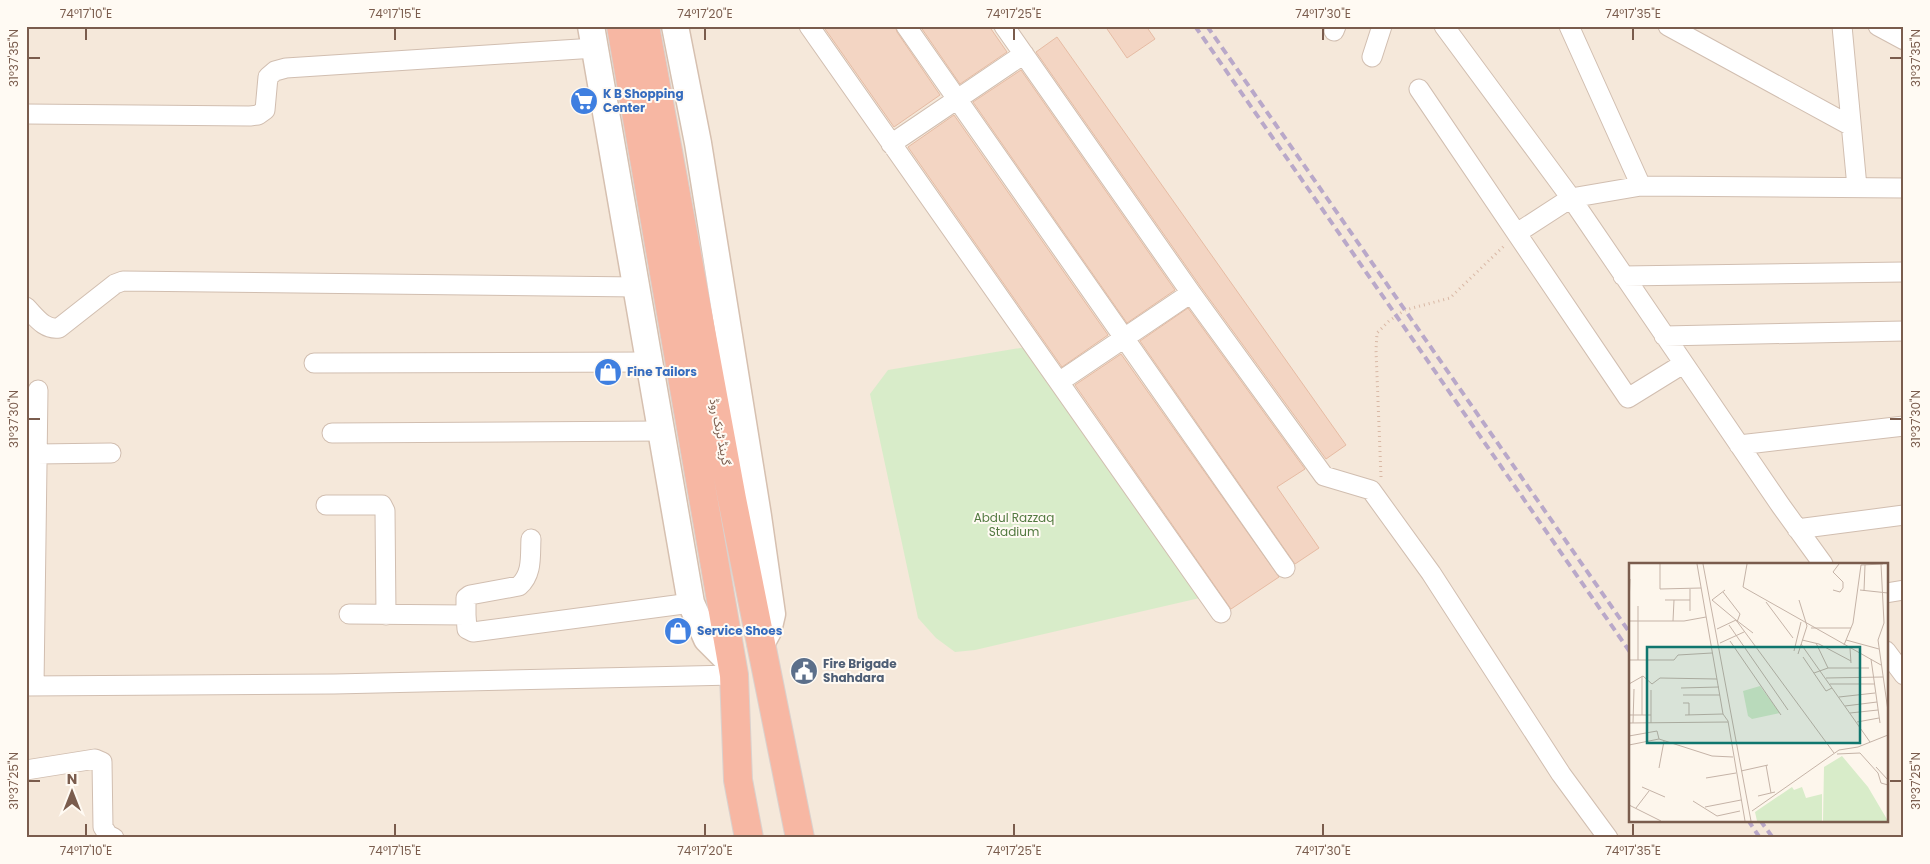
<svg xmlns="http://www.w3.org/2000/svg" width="1930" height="864" viewBox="0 0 1930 864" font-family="Poppins,Vazirmatn,sans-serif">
<rect width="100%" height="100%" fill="#fdf6ec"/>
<path fill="#f5e8da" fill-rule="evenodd" d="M 26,26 L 1904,26 L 1904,838 L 26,838 ZM 1630,564 L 1886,564 L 1886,820 L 1630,820 Z"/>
<path fill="#d8ecc9" d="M 1026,347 L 1204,597 L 975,650 L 955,652 L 936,638 L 918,618 L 870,394 L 888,370 Z"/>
<path fill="#f3d5c3" stroke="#e6bba3" d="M 823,26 L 895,26 L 897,32 L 940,95 L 894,127 Z
M 920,26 L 989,26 L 1007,52 L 960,84 Z
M 1105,26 L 1146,26 L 1155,39 L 1127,58 Z
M 1057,37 L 1346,445 L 1326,459 L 1200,286 L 1036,52 Z
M 1021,70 L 1175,290 L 1127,323 L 973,102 Z
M 954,115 L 1108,335 L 1062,367 L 908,147 Z
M 1188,308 L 1305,469 L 1277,487 L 1319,548 L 1295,564 L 1140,341 Z
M 1121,354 L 1279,577 L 1231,609 L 1075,385 Z"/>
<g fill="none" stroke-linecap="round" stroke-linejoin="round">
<g stroke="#d1beb0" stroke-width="21">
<path id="street" d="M 809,26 L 1221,613
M 906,26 L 1285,568
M 1004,26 L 1191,293 L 1324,476 L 1371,490 L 1431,573 L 1561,774 L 1608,838
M 1444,26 L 1571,198 L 1781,506 L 1823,564
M 1569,26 L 1641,186
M 1668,26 L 1851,126
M 1842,26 L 1857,187
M 1878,26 L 1904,40
M 1334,31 L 1336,26
M 1372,57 L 1382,26
M 1419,89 L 1628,398 L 1683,364
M 26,114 L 250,116 L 258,115 L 265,110 L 268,77 L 275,71 L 286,68 L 595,48
M 891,144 L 1024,54
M 1517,233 L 1571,198 L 1641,186 L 1904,188
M 1623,276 L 1904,272
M 26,307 C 36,317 44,330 59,328 L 115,284 L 123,281 L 638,287
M 1664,336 L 1904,331
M 314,363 L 650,362
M 1059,382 L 1191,293
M 332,433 L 662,431
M 1739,445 L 1904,426
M 37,454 L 111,453
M 326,505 L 382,505 L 385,511 L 386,615
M 1797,529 L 1904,515
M 1886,593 L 1904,590
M 349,614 L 466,615 L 467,629 L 473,632 L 691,603
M 466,615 L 466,598 L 470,595 L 519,586 C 533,574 530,555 531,539
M 1886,651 L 1904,675
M 26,686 L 334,684 L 734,675
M 34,686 L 38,390
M 26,770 L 95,759 L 102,762 L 103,827 L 108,835 L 114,838"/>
</g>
<g stroke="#d6c0b0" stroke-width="29">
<path id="secondary" d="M 591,26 L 691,603 L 707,639 L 732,664
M 675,26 L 698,143 L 758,516 L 772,614 L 768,631 L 761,644"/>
</g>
<g stroke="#dad1cd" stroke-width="30">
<path id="highway" d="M 621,26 L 734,675 L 738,780 L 749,838
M 645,26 L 732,499 L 800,838"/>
</g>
<path stroke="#d9b8a5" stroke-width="3" stroke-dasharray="1 4" stroke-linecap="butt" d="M 1381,477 L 1376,350 L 1377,333 L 1389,321 L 1405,310 L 1450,298 L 1505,245"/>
<use href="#street" stroke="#fff" stroke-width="19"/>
<use href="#secondary" stroke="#fff" stroke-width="26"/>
<use href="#highway" stroke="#f7b7a3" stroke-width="28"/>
<path stroke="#b9a8c9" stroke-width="4" stroke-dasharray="8 5" stroke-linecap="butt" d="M 1195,26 L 1630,652
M 1207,26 L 1630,633
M 1748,820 L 1760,838
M 1760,820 L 1773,838"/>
</g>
<path fill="none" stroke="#7a5c4d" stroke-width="2" d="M 86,28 L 86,40M 395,28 L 395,40M 705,28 L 705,40M 1014,28 L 1014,40M 1323,28 L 1323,40M 1633,28 L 1633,40M 28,58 L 40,58M 1890,58 L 1902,58M 28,419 L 40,419M 1890,419 L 1902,419M 28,781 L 40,781M 1890,781 L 1902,781M 86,824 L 86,836M 395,824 L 395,836M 705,824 L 705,836M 1014,824 L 1014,836M 1323,824 L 1323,836M 1633,824 L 1633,836"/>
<defs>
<g id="supermarket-disc" transform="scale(1.4375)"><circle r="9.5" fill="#3f7fe0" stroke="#fffaf3"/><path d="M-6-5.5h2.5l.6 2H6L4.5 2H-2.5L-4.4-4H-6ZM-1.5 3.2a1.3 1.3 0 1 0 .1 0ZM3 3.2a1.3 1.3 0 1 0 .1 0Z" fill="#fff"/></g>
<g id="shop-disc" transform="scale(1.4375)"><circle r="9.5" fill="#3f7fe0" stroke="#fffaf3"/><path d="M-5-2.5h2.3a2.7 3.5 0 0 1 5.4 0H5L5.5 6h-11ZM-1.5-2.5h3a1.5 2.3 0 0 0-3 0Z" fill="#fff"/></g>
<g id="civic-disc" transform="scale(1.4375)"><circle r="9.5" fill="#5c6f8a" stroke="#fffaf3"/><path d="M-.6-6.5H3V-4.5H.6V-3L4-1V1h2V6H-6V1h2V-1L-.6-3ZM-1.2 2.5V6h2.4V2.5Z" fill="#fff"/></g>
</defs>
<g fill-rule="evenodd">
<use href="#supermarket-disc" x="584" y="101"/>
<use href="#shop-disc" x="608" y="372"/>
<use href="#shop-disc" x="678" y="631"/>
<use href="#civic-disc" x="804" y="671"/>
</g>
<g text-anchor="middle" stroke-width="4" stroke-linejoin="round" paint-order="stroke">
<g font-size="12" font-weight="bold" fill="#366cbe" stroke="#fffaf3" text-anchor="start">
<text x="603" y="98">K B Shopping<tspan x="603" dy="14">Center</tspan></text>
<text x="627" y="376">Fine Tailors</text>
<text x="697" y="635">Service Shoes</text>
</g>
<g font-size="12" fill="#7a5c4d" stroke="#fffaf3">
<text transform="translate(720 432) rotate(79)" y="4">گرینڈ ٹرنک روڈ</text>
</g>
<g font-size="12" fill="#537a41" stroke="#fffaf3">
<text x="1014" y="522">Abdul Razzaq<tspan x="1014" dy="14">Stadium</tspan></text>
</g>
<g font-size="12" font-weight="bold" fill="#4e5e75" stroke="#fffaf3" text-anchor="start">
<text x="823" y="668">Fire Brigade<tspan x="823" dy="14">Shahdara</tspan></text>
</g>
</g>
<g transform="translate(1629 563)">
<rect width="259" height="259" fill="#fdf6ec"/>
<path d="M 131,123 L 151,150 L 123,156 L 119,153 L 114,128 ZM 213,193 L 239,224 L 259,258 L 194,258 L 195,204 ZM 163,224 L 165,227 L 173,224 L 177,235 L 193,231 L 193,258 L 128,258 L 126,249 Z" fill="#d8ecc9"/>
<path fill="none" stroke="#c5b3a7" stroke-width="1" d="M 31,1 L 31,26 L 72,25M 68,1 L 94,151 L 99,158M 74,1 L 122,258M 118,1 L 114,24 L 252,102M 252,1 L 255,60 L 249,77 L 259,148M 61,26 L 61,48M 96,27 L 83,37 L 107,57 L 205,190M 204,27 L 211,29 L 214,25 L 214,19 L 204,9 L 210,1M 231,27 L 259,30M 235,28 L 236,2M 94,29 L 111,51 L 108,59M 36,37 L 61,37M 137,39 L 164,75M 0,42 L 1,16M 0,58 L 55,58 L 77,54M 44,58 L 45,37M 100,62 L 159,147M 182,65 L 222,65M 88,66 L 107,57 L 124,70M 173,77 L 190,81 L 222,98M 217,77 L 250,86M 101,78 L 152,152M 91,80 L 115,69M 187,80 L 199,105M 172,81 L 241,179M 215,82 L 224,60 L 232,2 L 254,1M 221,85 L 222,100M 165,88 L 172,59M 169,91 L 178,63 L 170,37M 174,94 L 197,128 L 203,125M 242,96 L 251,160M 1,97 L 45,97 L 49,92 L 83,90M 9,97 L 9,43M 185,110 L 199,105 L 240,105M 197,115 L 254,114M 0,121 L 14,113 L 23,121 L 31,115 L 88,116M 201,121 L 245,121M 52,125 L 90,124M 54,132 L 91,132M 210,134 L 246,130M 54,140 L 60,140 L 60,152M 216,143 L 248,139M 221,150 L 249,147M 0,152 L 22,152M 13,152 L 13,113M 56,152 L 94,151M 99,158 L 116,258M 228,159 L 250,155M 0,160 L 99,159M 4,160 L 5,126M 22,160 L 22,127M 0,173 L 28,168 L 30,176M 0,182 L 30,176 L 83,193 L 104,194M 208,191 L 231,190 L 249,210 L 252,220 L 259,222M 137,202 L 142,230M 247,204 L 259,217M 30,205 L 35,178M 112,208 L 139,202M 77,215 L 107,210M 13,224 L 36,234M 129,233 L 146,229M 64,238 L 88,253 L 111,248M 0,242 L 32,258M 76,244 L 112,237M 7,245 L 20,228M 123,248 L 210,187 L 229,184 L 259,172"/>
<path fill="#0f766e" fill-opacity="0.15" stroke="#0f766e" stroke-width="2.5" d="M 18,84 L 231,84 L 231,180 L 18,180 Z"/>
<rect width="259" height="259" fill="none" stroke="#7a5c4d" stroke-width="2.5"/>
</g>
<rect width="1930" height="864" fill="none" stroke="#fffaf3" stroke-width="55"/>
<g transform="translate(72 792)" stroke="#fffaf3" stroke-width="4" paint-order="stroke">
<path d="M0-4L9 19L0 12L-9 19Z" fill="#7a5c4d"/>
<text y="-8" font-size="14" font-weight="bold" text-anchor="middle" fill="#7a5c4d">N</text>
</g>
<rect x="28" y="28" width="1874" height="808" fill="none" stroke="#7a5c4d" stroke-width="2"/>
<g font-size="12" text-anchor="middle" fill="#7a5c4d">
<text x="86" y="18">74°17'10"E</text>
<text x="395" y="18">74°17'15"E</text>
<text x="705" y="18">74°17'20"E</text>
<text x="1014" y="18">74°17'25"E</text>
<text x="1323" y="18">74°17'30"E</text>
<text x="1633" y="18">74°17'35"E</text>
<text transform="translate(14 58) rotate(-90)" y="4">31°37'35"N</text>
<text transform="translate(1916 58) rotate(-90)" y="4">31°37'35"N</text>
<text transform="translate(14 419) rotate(-90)" y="4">31°37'30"N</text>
<text transform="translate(1916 419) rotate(-90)" y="4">31°37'30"N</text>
<text transform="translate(14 781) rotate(-90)" y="4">31°37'25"N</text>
<text transform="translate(1916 781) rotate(-90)" y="4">31°37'25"N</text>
<text x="86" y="855">74°17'10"E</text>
<text x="395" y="855">74°17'15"E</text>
<text x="705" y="855">74°17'20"E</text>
<text x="1014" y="855">74°17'25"E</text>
<text x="1323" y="855">74°17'30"E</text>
<text x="1633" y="855">74°17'35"E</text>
</g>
</svg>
